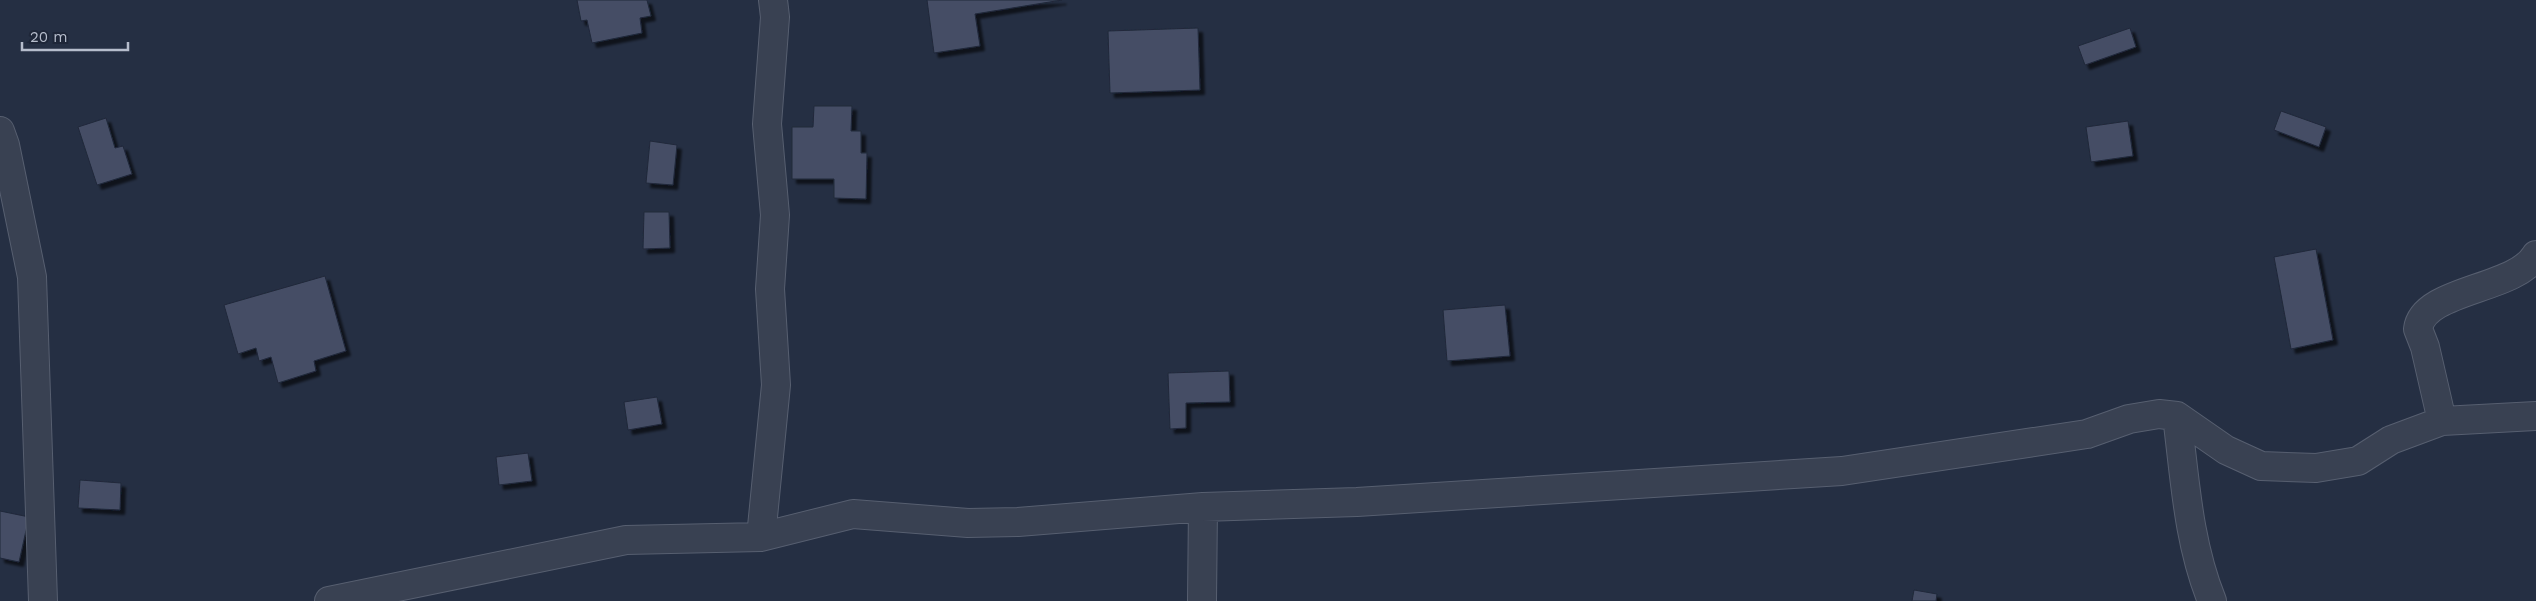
<svg xmlns="http://www.w3.org/2000/svg" width="2536" height="601" viewBox="0 0 2536 601" font-family="'Work Sans',sans-serif">
<defs>
<filter id="shadow"><feDropShadow dx="4.5" dy="4.5" stdDeviation="1" flood-color="#0009"/></filter>
</defs>
<rect width="100%" height="100%" fill="#252f43"/>
<path fill="#444e65" stroke="#20283a" filter="url(#shadow)" d="M 577,0 L 647,0 L 651,16 L 640,18 L 642,33 L 592,43 L 587,20 L 581,21 Z
M 927,0 L 1062,0 L 975,14 L 980,46 L 934,53 Z
M 1198,28 L 1200,90 L 1110,93 L 1108,31 Z
M 2130,28 L 2136,47 L 2085,65 L 2078,46 Z
M 814,106 L 852,106 L 851,131 L 861,131 L 861,153 L 867,153 L 866,199 L 834,198 L 834,179 L 792,179 L 792,127 L 813,127 Z
M 2281,111 L 2326,127 L 2319,147 L 2274,130 Z
M 106,118 L 115,148 L 123,146 L 132,174 L 97,185 L 78,127 Z
M 2128,121 L 2133,156 L 2091,162 L 2086,127 Z
M 650,141 L 677,145 L 673,185 L 646,183 Z
M 644,212 L 669,212 L 670,248 L 643,249 Z
M 2316,249 L 2333,340 L 2291,349 L 2274,257 Z
M 325,276 L 346,351 L 314,361 L 316,371 L 278,383 L 271,357 L 259,361 L 256,348 L 238,354 L 224,305 Z
M 1505,305 L 1510,356 L 1447,361 L 1443,310 Z
M 1229,371 L 1230,402 L 1186,403 L 1186,428 L 1170,429 L 1168,373 Z
M 657,397 L 662,424 L 628,430 L 624,402 Z
M 528,453 L 532,481 L 499,485 L 496,457 Z
M 80,480 L 121,483 L 120,510 L 78,508 Z
M 0,511 L 29,517 L 19,562 L 0,558 Z
M 1914,590 L 1937,594 L 1936,601 L 1912,601 Z"/>
<g fill="none" stroke-linecap="round" stroke-linejoin="round">
<g stroke="#575f70" stroke-width="30">
<path id="street" d="M 0,131 L 5,145 L 32,277 L 43,601
M 2177,416 C 2185,479 2188,542 2212,601
M 2442,421 L 2425,347 L 2418,329 C 2423,289 2516,290 2536,255
M 761,537 L 776,385 L 770,289 L 775,215 L 767,124 L 775,17 L 773,0
M 329,601 L 626,540 L 761,537 L 853,514 L 968,523 L 1018,522 L 1203,507 L 1357,502 L 1842,471 L 2087,434 L 2129,419 L 2159,414 L 2177,416 L 2226,450 L 2261,466 L 2316,468 L 2358,461 L 2391,440 L 2442,421 L 2536,416
M 1202,601 L 1203,507"/>
</g>
<use href="#street" stroke="#394152" stroke-width="28"/>
</g>
<path d="M22 42v8h106v-8" fill="none" stroke="#b6bdcc" stroke-width="2.5"/>
<text x="30" y="42" font-size="15" fill="#b6bdcc" stroke="#1e2638" stroke-width="4" paint-order="stroke">20 m</text>
</svg>
